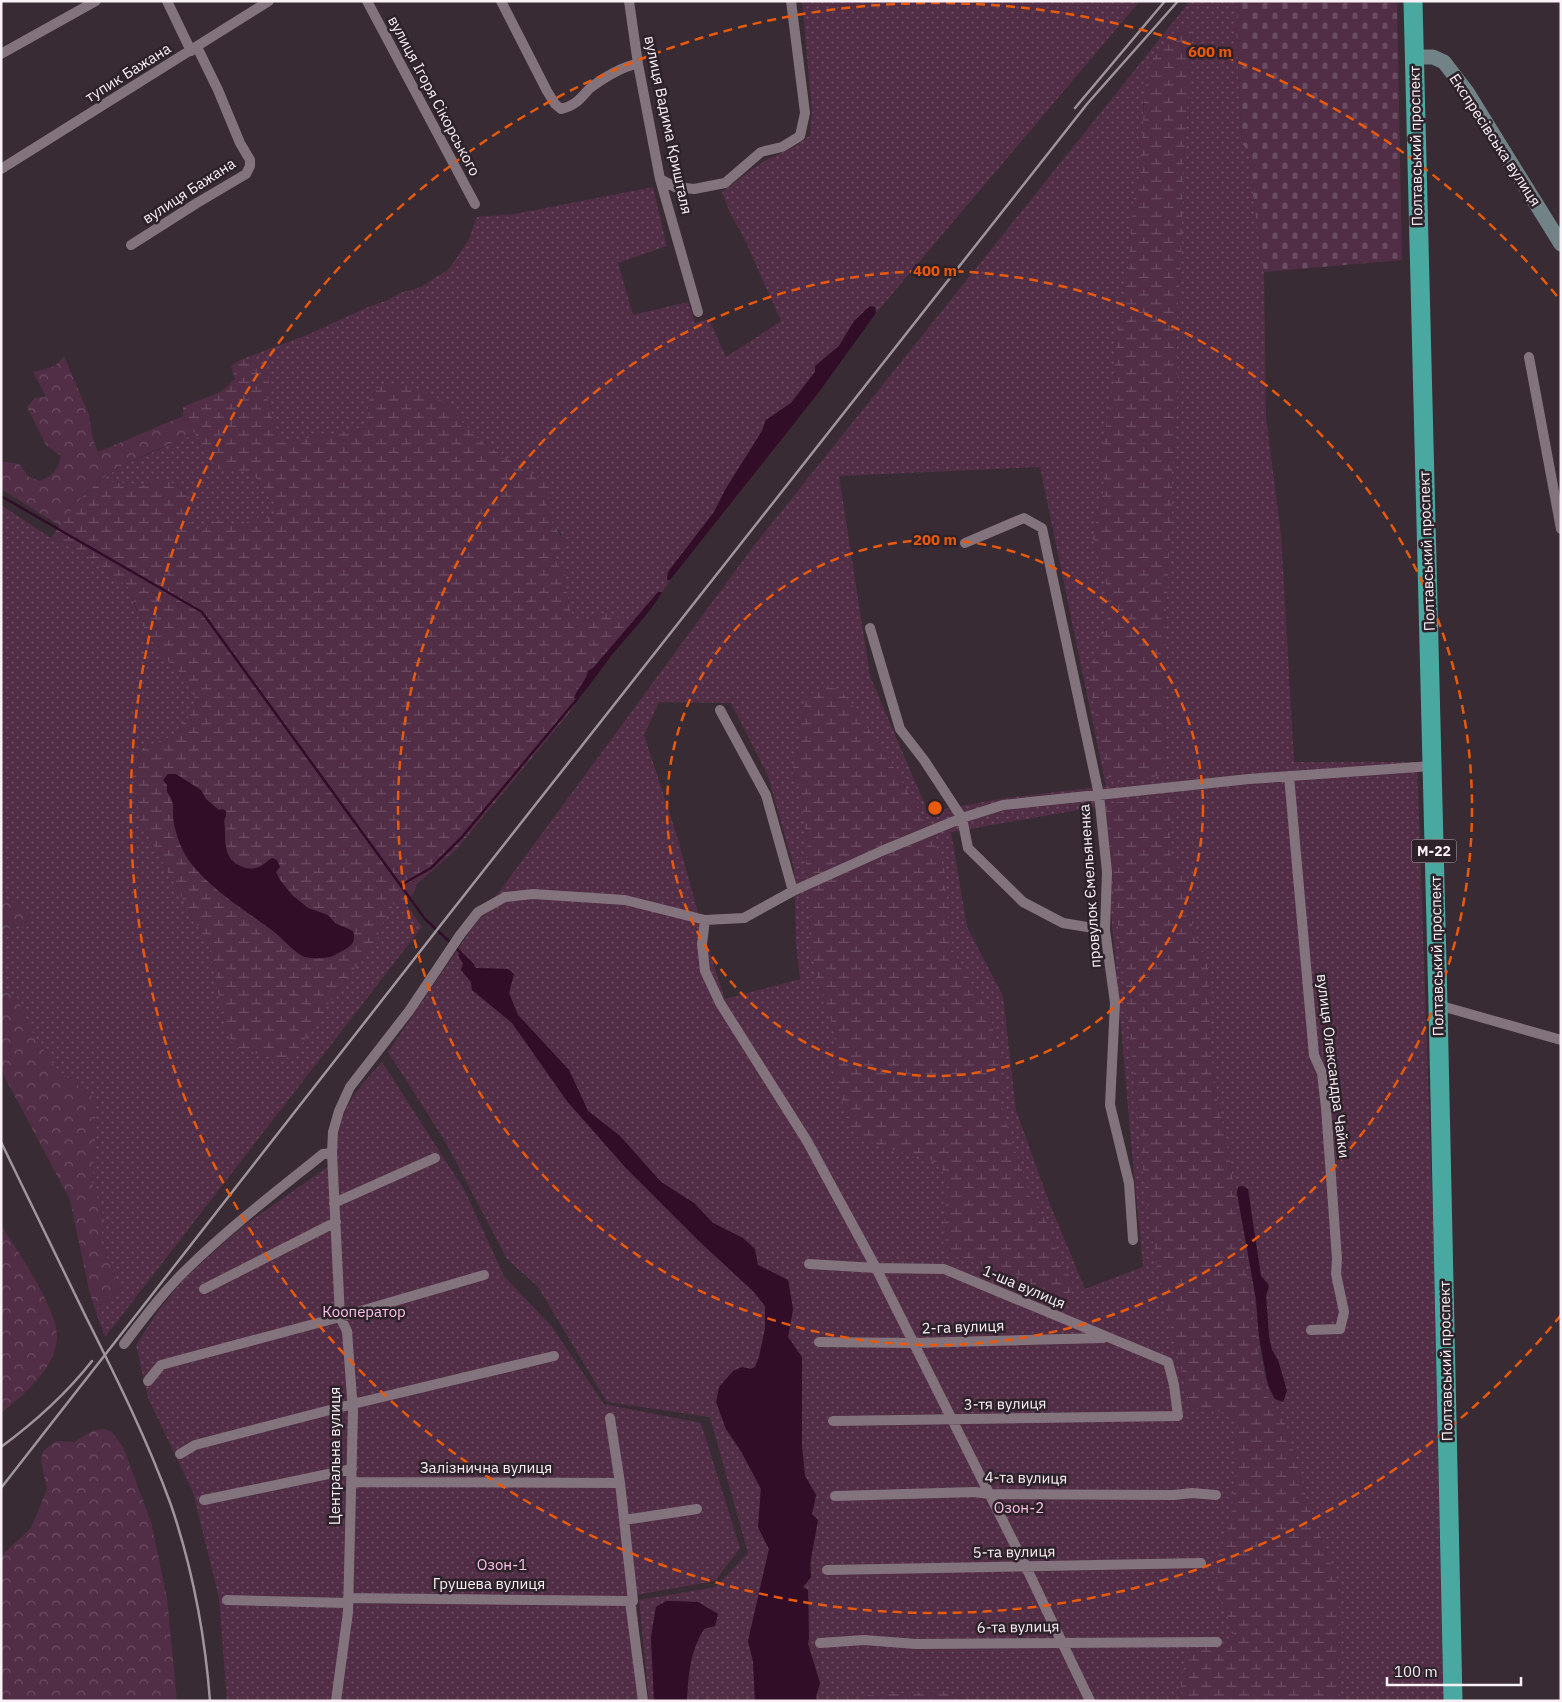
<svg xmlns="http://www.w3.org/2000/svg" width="1562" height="1702" viewBox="0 0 1562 1702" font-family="'IBM Plex Sans',sans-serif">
<defs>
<pattern id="grass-dots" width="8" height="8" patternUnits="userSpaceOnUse" patternTransform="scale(1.25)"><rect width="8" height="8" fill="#512e46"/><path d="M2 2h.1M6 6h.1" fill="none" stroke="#6b4d61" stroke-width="1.8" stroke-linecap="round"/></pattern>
<pattern id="forest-crowns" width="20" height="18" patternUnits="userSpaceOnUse" patternTransform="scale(1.25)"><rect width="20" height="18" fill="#512e46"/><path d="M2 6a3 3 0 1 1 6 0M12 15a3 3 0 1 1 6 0" fill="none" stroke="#6b4d61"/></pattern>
<pattern id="wetland-marsh" width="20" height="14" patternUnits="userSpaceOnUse" patternTransform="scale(1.25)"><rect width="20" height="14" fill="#512e46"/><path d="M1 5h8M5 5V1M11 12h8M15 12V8" fill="none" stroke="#6b4d61"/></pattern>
<pattern id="cemetery-stones" width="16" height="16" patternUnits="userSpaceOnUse" patternTransform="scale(1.25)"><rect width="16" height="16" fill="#512e46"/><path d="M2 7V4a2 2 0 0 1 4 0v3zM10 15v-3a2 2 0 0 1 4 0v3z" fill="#6b4d61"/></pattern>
</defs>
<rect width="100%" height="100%" fill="#382b34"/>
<path fill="url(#grass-dots)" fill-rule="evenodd" d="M 802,1 L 1140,1 L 876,313 L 875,307 L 854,321 L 839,346 L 815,366 L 815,372 L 791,403 L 766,420 L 762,431 L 725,490 L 714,512 L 668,572 L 667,580 L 670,580 L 662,592 L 658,593 L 632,623 L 622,620 L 608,612 L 579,623 L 570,610 L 566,588 L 566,576 L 555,560 L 562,535 L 551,521 L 546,500 L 529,471 L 484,444 L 461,421 L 449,406 L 368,403 L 369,420 L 367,428 L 279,443 L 267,396 L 269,384 L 240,360 L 307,335 L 368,307 L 388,300 L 400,293 L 421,287 L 449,269 L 468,241 L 477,217 L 515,214 L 653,187 L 667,246 L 618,263 L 633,315 L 688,302 L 695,323 L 709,319 L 726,357 L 781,321 L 743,236 L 730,213 L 722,192 C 737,180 751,169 768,159 C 783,152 797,147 810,135 L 812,111 Z
M 1190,1 L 1238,1 L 1236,26 L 1242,143 L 1251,155 L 1253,196 L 1264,272 L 1266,417 L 1281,535 L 1294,762 L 1417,762 L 1433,1221 L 1443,1701 L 1340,1701 L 1340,1588 L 1307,1501 L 1297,1462 L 1283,1417 L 1264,1392 L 1230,1160 L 1217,1099 L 1211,1054 L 1208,961 L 1194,934 L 1189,908 L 1189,885 L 1171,857 L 1170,823 L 1175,803 L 1105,805 L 1140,1131 L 1145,1191 L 1161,1291 L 1191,1407 L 1228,1413 L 1238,1424 L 1232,1513 L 1224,1541 L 1217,1559 L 1224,1607 L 1231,1624 L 1235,1639 L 1221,1649 L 1217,1648 L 1189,1701 L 967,1701 L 957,1696 L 916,1701 L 817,1701 L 816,1696 L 820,1683 L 808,1644 L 809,1638 L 808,1590 L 803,1587 L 811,1577 L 812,1514 L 816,1495 L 805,1476 L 802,1447 L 802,1358 L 788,1337 L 793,1309 L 788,1280 L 758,1265 L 743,1238 L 713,1223 L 694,1203 L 661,1182 L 620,1136 L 588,1111 L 569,1070 L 518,1015 L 509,993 L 508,969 L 476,968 L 460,953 L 463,964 L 461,970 L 497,1010 L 512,1023 L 567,1101 L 625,1167 L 699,1241 L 754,1292 L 765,1306 L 765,1329 L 759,1357 L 755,1367 L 751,1369 L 742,1453 L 761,1489 L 758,1527 L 769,1549 L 748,1641 L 753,1661 L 755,1701 L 705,1701 L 701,1697 L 699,1701 L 687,1701 C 688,1675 690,1651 704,1629 L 698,1602 L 667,1601 L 656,1607 L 651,1637 L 654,1701 L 649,1701 L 639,1600 L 716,1587 L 748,1553 L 710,1417 L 607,1402 L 538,1287 L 507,1259 L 445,1141 L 388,1052 L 468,934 L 752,548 ZM 1192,29 L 1183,173 L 1181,264 L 1176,329 L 1178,388 L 1172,471 L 1172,504 L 1165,629 L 1164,766 L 1109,777 L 1089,681 L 1091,666 L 1100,646 L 1107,622 L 1106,583 L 1093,538 L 1098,510 L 1105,487 L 1100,458 L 1114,383 L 1117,334 L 1124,302 L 1128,273 L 1133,202 L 1140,175 L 1143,137 L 1143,103 ZM 1040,467 L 1106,786 L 1000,799 L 928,812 L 870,676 L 839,476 ZM 659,702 L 731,703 L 768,776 L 794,868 L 796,943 L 800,979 L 725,999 L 705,939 L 677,836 L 644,735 ZM 798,724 L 868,731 L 886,754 L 923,818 L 936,848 L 945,872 L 948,924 L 953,950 L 974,990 L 989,1009 L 995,1038 L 1005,1065 L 1001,1102 L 1008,1131 L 1025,1178 L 1030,1197 L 1044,1217 L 1053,1238 L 1059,1262 L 1069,1275 L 1056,1297 L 1039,1289 L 1020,1276 L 959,1258 L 944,1219 L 948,1187 L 941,1166 L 929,1159 L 885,1148 L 836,1076 L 834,1029 L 818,983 L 809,935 L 811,902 L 806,863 L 808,856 L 807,841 L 803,815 L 800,790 L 792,771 L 801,743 ZM 1102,806 L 1131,1142 L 1143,1267 L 1085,1289 L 1049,1202 L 1016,1110 L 1003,996 L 967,927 L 951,832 ZM 1242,1186 L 1246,1187 L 1261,1276 C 1266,1283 1271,1286 1266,1295 L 1269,1337 L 1272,1350 L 1278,1360 L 1285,1384 L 1275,1399 C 1260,1379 1259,1323 1255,1297 C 1250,1262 1243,1228 1237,1193 L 1238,1187 Z
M 195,434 L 218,469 L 249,472 L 261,482 L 266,494 L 277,505 L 275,513 L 266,519 L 245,529 L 218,520 L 201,532 L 193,529 L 188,518 L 187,494 C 177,485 168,478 154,480 L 148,486 L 128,483 L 98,482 L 123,465 Z
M 1,505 L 51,538 L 87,555 L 128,587 L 136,609 L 168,661 L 187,680 L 197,703 L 188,718 L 172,736 L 143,748 L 140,821 L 209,947 L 218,992 L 334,995 L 376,942 L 384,919 L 394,903 L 405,903 L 422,927 L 105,1337 L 95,1310 L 120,1289 L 99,1238 L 106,1224 L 92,1182 L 95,1143 L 95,1098 L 56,1069 L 30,1029 L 18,999 L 1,988 L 1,932 L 31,920 L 7,900 L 1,900 Z
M 382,1062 L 465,1191 L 504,1276 L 552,1327 L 604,1404 L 701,1423 L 740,1548 L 715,1581 L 636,1595 L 645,1701 L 227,1701 L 219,1598 L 193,1492 L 148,1398 L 136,1345 L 158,1311 L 184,1279 L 239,1229 L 326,1168 L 336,1162 C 337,1151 337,1138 340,1127 C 347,1099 364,1082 382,1062 Z"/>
<path fill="url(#forest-crowns)" d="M 64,356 L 89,415 L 93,439 L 98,452 L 183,416 L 195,434 C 163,448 126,459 98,482 C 83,494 71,510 60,526 L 1,489 L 1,461 L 19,464 L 29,477 L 40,481 C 55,474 57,472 61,456 L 46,445 L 27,407 L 35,398 L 46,397 L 33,372 L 55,366 Z
M 1,900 L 7,900 L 25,906 L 31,920 L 1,932 Z
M 1,988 L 18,999 L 30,1029 L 56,1069 L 95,1098 L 95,1143 L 92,1182 L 106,1224 L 99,1238 L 120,1289 L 95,1310 L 89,1290 L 70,1200 L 1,1070 Z
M 1,1225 C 16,1248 59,1312 57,1338 C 55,1369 24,1395 1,1413 Z
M 105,1429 L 112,1432 L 123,1447 L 151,1522 L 167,1598 L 177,1701 L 1,1701 L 1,1556 L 31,1528 L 47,1489 L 41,1461 L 43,1451 L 56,1441 L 74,1442 L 94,1430 Z"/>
<path fill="url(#wetland-marsh)" d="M 1183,25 L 1192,29 L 1183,173 L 1181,264 L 1176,329 L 1178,388 L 1172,471 L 1172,504 L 1165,629 L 1164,766 L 1162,775 L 1139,780 L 1114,783 L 1109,777 L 1103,756 L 1089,681 L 1091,666 L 1100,646 L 1107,622 L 1106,583 L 1093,538 L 1098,510 L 1105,487 L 1100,458 L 1114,383 L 1117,334 L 1124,302 L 1128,273 L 1133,202 L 1140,175 L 1145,87 L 1153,58 Z
M 240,360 L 254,361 L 267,367 L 269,384 L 267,396 L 279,443 L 367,428 L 369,420 L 368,403 L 372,392 L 385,383 L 400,384 L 431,394 L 449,406 L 461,421 L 484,444 L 529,471 L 550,486 L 550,495 L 546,500 L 551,521 L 565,542 L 557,553 L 555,560 L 566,576 L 566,588 L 570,610 L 579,623 L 608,612 L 622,620 L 632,623 L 593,668 L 588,671 L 586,681 L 577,691 L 574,698 L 575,705 L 565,718 L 455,851 L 417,884 L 413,894 L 405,903 L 394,904 L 384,919 L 376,942 L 334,995 L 293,1057 L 276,1059 L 234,1047 L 225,1026 L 209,947 L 140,821 L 131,766 L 143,748 L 172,736 L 188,718 L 197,703 L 187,680 L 168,661 L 147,635 L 128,587 L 87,555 L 51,538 L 76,503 L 98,482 L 128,483 L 148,486 L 154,480 C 168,478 177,485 187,495 L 188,518 L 193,529 L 201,532 L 218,520 L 244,529 L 246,523 L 253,517 L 266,519 L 275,513 L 277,505 L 266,494 L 261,482 L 249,472 L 218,469 L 209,458 L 201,443 L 183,416 L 183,407 L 220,392 L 235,379 L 231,366 Z
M 822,687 L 840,689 L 886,754 L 923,818 L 933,839 L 945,872 L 948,924 L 953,950 L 974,990 L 989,1009 L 995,1038 L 1005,1065 L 1001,1102 L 1008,1131 L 1025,1178 L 1030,1197 L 1044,1216 L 1053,1238 L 1059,1262 L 1069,1275 L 1073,1284 L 1067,1300 L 1056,1297 L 1039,1289 L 1020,1276 L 959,1258 L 946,1249 L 944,1219 L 948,1187 L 941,1166 L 929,1159 L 885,1148 L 857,1137 L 847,1121 L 836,1076 L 834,1029 L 818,983 L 809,935 L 811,902 L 806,863 L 808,856 L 807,841 L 803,815 L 800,790 L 792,771 L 801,743 L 798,724 L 807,697 Z
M 1173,796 L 1175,802 L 1170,823 L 1171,857 L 1190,885 L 1189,908 L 1194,934 L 1208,961 L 1211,1054 L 1217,1099 L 1230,1160 L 1264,1392 L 1283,1417 L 1297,1462 L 1307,1501 L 1340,1588 L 1340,1701 L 1184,1701 L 1180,1680 L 1190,1649 L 1206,1646 L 1221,1649 L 1235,1639 L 1231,1624 L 1218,1592 L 1217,1559 L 1224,1541 L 1232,1513 L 1238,1424 L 1228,1413 L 1191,1407 L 1161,1291 L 1145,1191 L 1140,1131 L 1105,804 Z
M 947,1691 L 967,1701 L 862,1701 L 868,1695 Z"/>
<path fill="url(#cemetery-stones)" d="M 1238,1 L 1397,1 L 1402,260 L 1264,272 L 1253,196 L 1251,155 L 1242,143 L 1236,26 Z"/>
<path fill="#320d28" d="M 870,306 L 875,307 L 876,313 L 819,392 L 670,580 L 667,580 L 668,572 L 714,512 L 725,490 L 762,431 L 766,420 L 791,403 L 815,372 L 815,366 L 839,346 L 854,321 Z
M 658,592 L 662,592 C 649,615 628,635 611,656 C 600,670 591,684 580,697 L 574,698 C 578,687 585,683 588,671 L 593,668 Z
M 168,774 L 176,774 L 201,790 L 206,799 L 219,810 L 223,809 L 226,811 L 226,816 C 223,821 225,825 225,831 C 225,847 226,861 243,867 C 248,869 254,869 259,867 C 264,865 268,860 272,858 L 277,860 L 280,867 L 276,872 L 280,880 L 292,895 L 308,908 L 328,915 L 335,923 L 353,931 C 358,946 345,949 335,955 C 327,959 314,959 305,957 C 297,955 281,937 273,931 C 244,909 206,887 186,856 C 181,848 176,834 174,824 C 171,810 177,805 167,792 L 167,785 L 163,780 Z
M 460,953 L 476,968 L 508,969 L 514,974 L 509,993 L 518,1015 L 569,1070 L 588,1111 L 620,1136 L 661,1182 L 694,1203 L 713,1223 L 743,1238 L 755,1249 L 758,1265 L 788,1280 L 793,1309 L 788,1337 L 802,1357 L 802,1447 L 805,1476 L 816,1495 L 812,1514 L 818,1520 L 810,1564 L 811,1577 L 803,1587 L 808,1590 L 809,1638 L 808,1644 L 820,1683 L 816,1696 L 817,1701 L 755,1701 L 753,1661 L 748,1641 L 769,1549 L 758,1527 L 761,1489 L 742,1453 L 726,1429 L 716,1402 L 719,1387 L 733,1371 L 742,1367 L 751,1369 L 755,1367 L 759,1357 L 765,1329 L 765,1306 L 754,1292 L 699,1241 L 625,1167 L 567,1101 L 512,1023 L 472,990 L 471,982 L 461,970 L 463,964 L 458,955 Z
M 1242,1186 L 1248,1189 L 1261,1276 L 1268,1284 L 1269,1287 L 1266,1295 L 1269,1337 L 1272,1350 L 1278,1360 L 1287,1391 L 1283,1402 L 1275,1399 L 1268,1385 L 1259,1337 L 1256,1299 L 1237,1193 L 1238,1187 Z
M 666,1601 L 698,1602 L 718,1614 L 715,1626 L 704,1629 C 690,1651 688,1675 687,1701 L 654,1701 L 651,1637 L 656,1607 Z"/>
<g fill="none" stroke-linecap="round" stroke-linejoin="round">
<path stroke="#320d28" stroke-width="2.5" d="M 1,496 L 202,612 L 425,919 L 451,943
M 401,885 L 431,868 L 462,837 L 578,698
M 454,946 L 473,965"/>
<path stroke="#83737d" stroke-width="10" d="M 167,1 L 191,51
M 367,1 L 475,204
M 501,1 L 547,91 L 555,104 L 561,109 C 575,106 580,99 589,89 C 600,80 624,65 638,64
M 629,1 L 638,64 L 660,179 L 698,312
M 1,54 L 96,1
M 1,169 L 269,1
M 660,179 L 675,187 L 694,189 L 725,183 L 761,152 L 782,147 L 800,136 L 805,113 L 791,1
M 131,245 L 197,203 L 246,174 L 250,166 L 250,160 L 240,143 L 218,90 L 197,47
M 1529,357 L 1561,529
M 965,543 L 1024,518 L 1042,528 L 1099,795 L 1107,872 L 1105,930 L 1115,1003 L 1110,1105 L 1129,1183 L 1133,1240
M 870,628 L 900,729 L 924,760 L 962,818 L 968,848 L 1023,902 L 1063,923 L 1105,930
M 720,710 L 766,795 L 793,891
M 1289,776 L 1314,1055 L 1322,1073 L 1326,1108 L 1337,1259 L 1336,1274 L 1344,1312 L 1340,1329 L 1311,1330
M 1438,1005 L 1561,1040
M 334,1203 L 435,1158
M 809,1264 L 876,1268 L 944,1269 L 1168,1362 L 1174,1385 L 1178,1416 L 833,1421
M 204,1289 L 336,1222
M 819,1342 L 914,1343 L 1103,1338
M 124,1344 C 144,1318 164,1291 188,1268 C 230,1227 277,1191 323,1154 L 332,1153
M 148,1381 L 161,1365 L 340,1317 L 484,1275
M 610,1418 L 620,1483 L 633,1601 L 630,1601 L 643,1701
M 180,1454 L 195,1445 L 353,1404 L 554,1356
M 351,1482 L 620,1483
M 835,1496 L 975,1492 L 989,1494 L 1174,1495 L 1192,1493 L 1216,1495
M 204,1500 L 352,1469
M 624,1520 L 697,1509
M 827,1570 L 1201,1563
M 348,1598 L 630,1601
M 227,1600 L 348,1603
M 820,1643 L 864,1640 L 916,1644 L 1217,1642
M 336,1701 L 348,1612 L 353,1411 L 347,1331 L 340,1317 L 332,1153 L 333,1132 L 339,1111 L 350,1087 L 409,1011 L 460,935 L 478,912 L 505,897 L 533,894 L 625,900 L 705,920
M 1090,1701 L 1026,1567 L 876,1268 L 807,1141 L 720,1003 L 705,971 L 702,944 L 705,920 L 744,918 L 793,891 L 884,850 L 962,818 L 1003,805 L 1249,779 L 1432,766"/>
<path stroke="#728388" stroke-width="15" d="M 1415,57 L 1433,57 L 1444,62 L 1467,92 L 1561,244"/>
<path stroke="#49a9a0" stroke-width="19" d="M 1413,1 L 1438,1005 L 1453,1701"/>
<path stroke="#9f959c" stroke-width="2.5" d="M 1075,108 L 1165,1
M 1,1142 C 29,1200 57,1258 85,1315 C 116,1377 147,1439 171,1505 C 192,1567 205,1635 210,1701
M 1,1447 C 35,1422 66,1394 92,1361
M 1,1488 L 447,917 L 1087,104 L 1178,1"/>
</g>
<g fill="none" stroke="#e8590c" stroke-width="2.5" stroke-dasharray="9 6">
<circle cx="935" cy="808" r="268"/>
<circle cx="935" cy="808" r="537"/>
<path d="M1561 1315A805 805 0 1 1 1561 301"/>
</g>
<g text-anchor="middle" stroke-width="5" stroke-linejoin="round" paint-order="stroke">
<rect fill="#2e222a" stroke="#bdb3ba" stroke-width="1" x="1411.5" y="839.5" width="45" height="23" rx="4"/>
<g font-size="14" font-weight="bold" fill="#faf1f7">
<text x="1434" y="856">М-22</text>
</g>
<g font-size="15" fill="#faf1f7" stroke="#2e222a">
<text transform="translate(128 73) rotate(-32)" y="5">тупик Бажана</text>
<text transform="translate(434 96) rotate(62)" y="5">вулиця Ігоря Сікорського</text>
<text transform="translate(668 125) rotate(78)" y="5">вулиця Вадима Кришталя</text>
<text transform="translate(1495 140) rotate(57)" y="5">Експресівська вулиця</text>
<text transform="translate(1416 146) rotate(-91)" y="5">Полтавський проспект</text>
<text transform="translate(189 191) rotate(-33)" y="5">вулиця Бажана</text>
<text transform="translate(1427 551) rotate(-92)" y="5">Полтавський проспект</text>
<text transform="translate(1090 886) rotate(-94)" y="5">провулок Ємельяненка</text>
<text transform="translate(1437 956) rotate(-91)" y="5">Полтавський проспект</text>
<text transform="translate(1333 1066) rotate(83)" y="5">вулиця Олександра Чайки</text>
<text transform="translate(1024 1287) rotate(23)" y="5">1-ша вулиця</text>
<text transform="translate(963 1327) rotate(-2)" y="5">2-га вулиця</text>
<text transform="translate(1446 1361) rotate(-91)" y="5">Полтавський проспект</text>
<text transform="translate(1005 1404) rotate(-1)" y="5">3-тя вулиця</text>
<text transform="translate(335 1456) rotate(-90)" y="5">Центральна вулиця</text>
<text x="486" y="1473">Залізнична вулиця</text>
<text transform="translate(1026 1478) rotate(1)" y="5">4-та вулиця</text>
<text transform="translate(1014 1552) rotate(-1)" y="5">5-та вулиця</text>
<text x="489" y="1589">Грушева вулиця</text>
<text transform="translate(1018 1627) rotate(-1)" y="5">6-та вулиця</text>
</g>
<g font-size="15" fill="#f9c0e5" stroke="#2e222a">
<text x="364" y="1317">Кооператор</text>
<text x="1019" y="1513">Озон-2</text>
<text x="502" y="1570">Озон-1</text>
</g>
</g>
<circle cx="935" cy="808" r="8" fill="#e8590c" stroke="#2e222a" stroke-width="2.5"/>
<g font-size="15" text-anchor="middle" font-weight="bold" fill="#e8590c" stroke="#2e222a" stroke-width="5" stroke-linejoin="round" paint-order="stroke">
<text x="1210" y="57">600 m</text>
<text x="935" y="276">400 m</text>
<text x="935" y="545">200 m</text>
</g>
<rect width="1562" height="1702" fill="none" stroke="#faf1f7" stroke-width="5"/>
<path d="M1387 1677v8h134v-8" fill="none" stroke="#faf1f7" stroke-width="2.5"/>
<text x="1394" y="1677" font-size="15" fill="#faf1f7" stroke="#2e222a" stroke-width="4" paint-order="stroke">100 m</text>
</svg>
